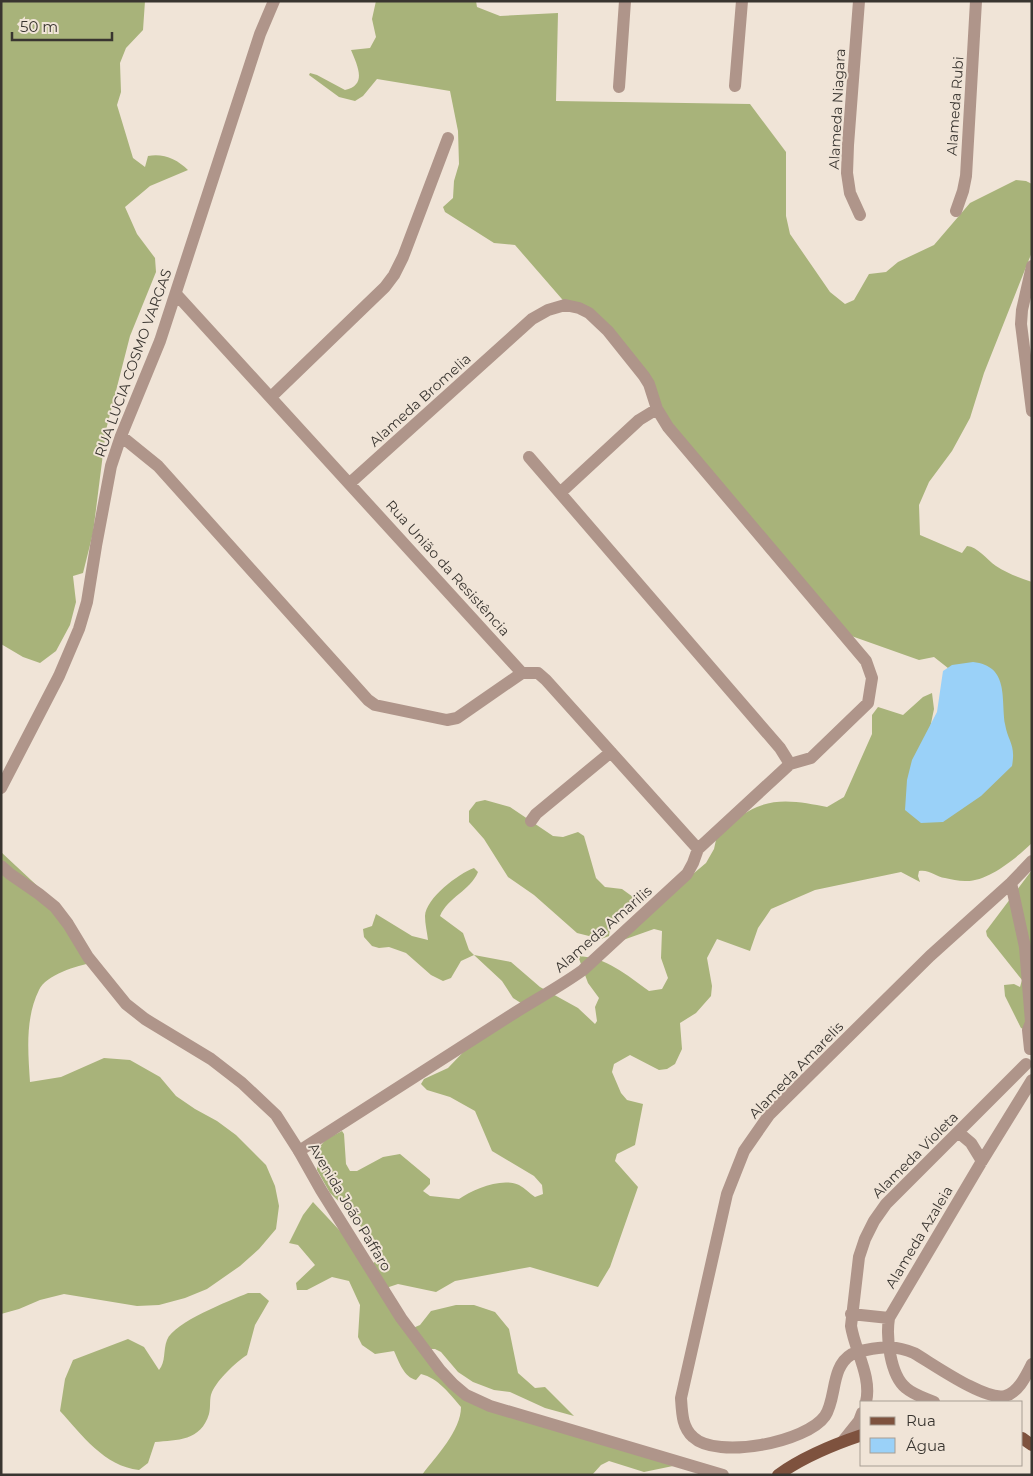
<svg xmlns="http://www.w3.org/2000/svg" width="1033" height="1476" viewBox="0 0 1033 1476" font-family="Montserrat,sans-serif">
<rect width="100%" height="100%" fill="#f0e4d7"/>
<path fill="#a8b37a" d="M 1,1 L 145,1 L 143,30 L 126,48 L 120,63 L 121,92 L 117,105 L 133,158 L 145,167 L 148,156 C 163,153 177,159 188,170 L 150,186 L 125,207 L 137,234 L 155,258 L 156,272 L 130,336 L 106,430 L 93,533 L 83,573 L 73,576 L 76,602 L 70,625 L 56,651 L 40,663 L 23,657 L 1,644 Z
M 376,1 L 476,1 L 477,7 L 500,16 L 558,13 L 556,101 L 750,104 L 786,152 L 786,216 L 790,234 L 830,292 L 845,304 L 854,300 L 869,274 L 886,272 L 898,262 L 934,245 L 970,203 L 1016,180 L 1026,181 L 1032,184 L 1032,252 L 984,373 L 970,418 L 952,451 L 929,482 L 919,505 L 920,535 L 962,553 L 967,546 C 978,547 986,559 996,566 C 1007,573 1019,578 1032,582 L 1032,843 C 1016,858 988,882 965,881 C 958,881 951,879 945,878 C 936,877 929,869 919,871 L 918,876 L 920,882 L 901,872 L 815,890 L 771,909 L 758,928 L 750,951 L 717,939 L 707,958 L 712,986 L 711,996 L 696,1013 L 680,1023 L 682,1049 L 675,1064 L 667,1069 L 659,1070 L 630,1055 L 614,1064 L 612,1072 L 621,1093 L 627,1100 L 643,1104 L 635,1145 L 617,1154 L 615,1161 L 638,1187 L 610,1267 L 598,1287 L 530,1267 L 455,1281 L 436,1292 L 398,1284 L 389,1287 L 390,1296 L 413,1328 L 420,1325 L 431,1311 L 456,1305 L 474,1305 L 495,1312 L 509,1329 L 518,1373 L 535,1388 L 545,1387 L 574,1416 L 545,1408 L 510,1392 L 494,1390 L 473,1382 L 458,1372 L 441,1352 L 435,1349 L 431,1349 L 462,1393 L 673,1466 L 644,1472 L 609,1461 L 601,1465 L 592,1475 L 422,1475 C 436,1456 461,1431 461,1407 C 450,1394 438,1378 421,1374 L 416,1380 C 404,1377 399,1362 394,1351 L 375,1354 L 362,1345 L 358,1337 L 360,1305 L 349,1281 L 332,1277 L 307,1290 L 297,1290 L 296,1283 L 315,1265 L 298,1245 L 289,1243 L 303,1215 L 313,1202 L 371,1264 L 375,1262 L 376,1258 L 366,1234 L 352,1214 L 330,1193 L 317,1170 L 318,1149 L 326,1139 L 342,1131 L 344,1134 L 346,1164 L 350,1171 L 357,1171 L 383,1157 L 400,1154 L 430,1179 L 430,1184 L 423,1191 L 430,1196 L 459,1199 C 473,1189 502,1177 519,1185 C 525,1188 530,1194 535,1197 L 543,1194 L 542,1185 L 534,1176 L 492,1151 L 475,1111 L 450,1097 L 427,1090 L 421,1084 L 424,1079 L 448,1068 L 472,1043 L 524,1005 L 513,998 L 502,981 L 474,955 L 461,961 L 451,978 L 443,981 L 431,975 L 406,953 L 389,947 L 379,948 L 372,946 L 364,937 L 363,929 L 372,926 L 376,914 L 412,936 L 428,940 C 427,932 425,924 425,916 C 426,898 458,874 474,868 L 478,872 C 470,891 448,897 440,916 L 463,933 L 469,950 L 474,955 L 511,962 L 540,987 L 578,1008 L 595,1024 L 597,1021 L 595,1007 L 599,998 L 588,983 L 578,956 C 606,957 627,975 649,991 L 662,989 L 668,978 L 661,958 L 662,931 L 654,929 L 623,940 L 656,905 L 706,863 L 714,849 L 719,826 C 736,821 743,813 757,807 C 780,797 805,803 827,807 L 844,797 L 872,734 L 872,715 L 878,707 L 903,715 L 923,697 L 932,693 L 934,709 L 918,786 L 953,672 L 934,657 L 919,660 L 843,633 L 657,410 L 649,384 L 589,313 L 568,306 L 515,245 L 494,243 L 445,212 L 443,207 L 453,198 L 454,181 L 459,164 L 458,131 L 450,91 L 377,79 L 363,96 L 355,101 L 339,97 L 309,75 L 310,73 L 317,75 L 345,90 C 368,85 357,65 351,50 L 370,48 L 376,37 L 372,19 Z
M 485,800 L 510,807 L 553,836 L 563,837 L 578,832 L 584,836 L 596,878 L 605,887 L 622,889 L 633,897 C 628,916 611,917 609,936 L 601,939 L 577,933 L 534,895 L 508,877 L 484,839 L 469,822 L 469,811 L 476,802 Z
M 1,852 L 46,894 L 93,963 C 77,965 46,975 39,990 C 25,1018 28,1052 30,1082 L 61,1077 L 104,1058 L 130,1060 L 160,1077 L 176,1096 L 195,1109 L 217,1121 L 236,1135 L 266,1165 L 275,1186 L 279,1206 L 276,1229 L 259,1249 L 240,1266 L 207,1289 L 185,1298 L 159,1305 L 137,1306 L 64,1294 L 40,1300 L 19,1309 L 1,1314 Z
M 1032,870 L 1032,1033 L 1021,1028 L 1005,996 L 1004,985 L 1014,984 L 1020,987 L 1022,980 L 987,936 L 986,931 Z
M 248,1293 L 260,1293 L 269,1301 L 255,1325 L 247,1355 C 235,1363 218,1379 212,1392 C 209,1398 211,1407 209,1414 C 201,1441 177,1440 155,1442 L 148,1463 L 139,1470 C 104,1466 82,1435 60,1411 L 65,1379 L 73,1360 L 128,1339 L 144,1347 L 159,1370 C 166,1362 163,1350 167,1340 C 174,1322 229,1301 248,1293 Z"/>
<path fill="#9ad1f8" d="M 973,662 C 1009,666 1001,697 1005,724 C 1008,742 1016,744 1012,766 L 981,796 L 943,822 L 921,823 L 905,810 L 907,780 L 912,760 L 937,712 L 943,671 L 952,665 Z"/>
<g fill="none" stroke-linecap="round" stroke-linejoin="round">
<path stroke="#af958a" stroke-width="12" d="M 859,1 L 848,145 L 847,173 L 850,193 L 860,215
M 735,86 L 742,1
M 619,87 L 625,1
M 956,211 L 963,191 L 966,176 L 976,1
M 1032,266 L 1022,310 L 1021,324 L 1032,411
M 176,294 L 522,673
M 271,397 L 385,287 L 394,275 L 403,257 L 448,138
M 121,436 L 158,466 L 368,700 L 375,705 L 447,720 L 457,718 L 522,673 L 538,673 L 546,680 L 698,849
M 529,457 L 780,748 L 790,764
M 560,493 L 639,420 L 657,409
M 1,788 L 59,676 L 79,629 L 87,602 L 96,546 L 111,466 L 121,436 L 160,341 L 260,34 L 274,1
M 531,821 L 536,814 L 611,752
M 1032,861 L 1011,883 L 930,956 L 769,1115 L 744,1151 L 727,1194 L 681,1398 C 682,1413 682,1427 693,1437 C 717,1460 807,1442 825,1416 C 837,1398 830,1367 852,1354 C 856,1352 861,1351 866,1350 C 886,1346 896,1346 914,1353 C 933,1364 985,1401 1005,1396 C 1018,1393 1026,1376 1032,1364
M 1011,883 L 1025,947 L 1031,1022 L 1028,1030 L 1030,1049
M 958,1132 L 971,1143 L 982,1161
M 299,1151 C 368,1107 437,1063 505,1019 C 531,1002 558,988 583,970 L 687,874 L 693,863 L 698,849 L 790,764 L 811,758 L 868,703 L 872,678 L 866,661 L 668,427 L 657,409 L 649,384 L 644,376 L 608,331 L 589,313 L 579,308 L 565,305 L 548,310 L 532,319 L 350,483
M 851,1314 L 889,1318
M 866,1402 C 872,1377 855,1351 851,1326 L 859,1257 L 865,1239 L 874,1221 L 886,1204 L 1026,1064
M 934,1402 C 925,1398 914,1395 906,1388 C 890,1375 886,1337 889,1318 L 982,1161 L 1032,1080
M 843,1441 L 859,1421 L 862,1413"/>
<path stroke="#af958a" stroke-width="12" d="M 1,866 L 10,874 L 39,894 L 55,907 L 68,924 L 88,957 L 126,1004 L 145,1019 L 211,1059 L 242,1083 L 276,1115 L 299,1151 L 321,1190 L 401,1318 L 440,1370 L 453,1384 L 466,1395 L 490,1406 L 723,1475"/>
<path stroke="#7e523e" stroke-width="12" d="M 1022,1438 L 1032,1445
M 778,1475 C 803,1457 832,1445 862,1435"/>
</g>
<g text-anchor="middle" stroke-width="4" stroke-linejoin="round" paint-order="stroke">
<g font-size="14" fill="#393530" stroke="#f0e4d7">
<text transform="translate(955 106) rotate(-86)" y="5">Alameda Rubi</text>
<text transform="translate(837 109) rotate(-87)" y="5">Alameda Niagara</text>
<text transform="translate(133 363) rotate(-70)" y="5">RUA LUCIA COSMO VARGAS</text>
<text transform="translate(420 400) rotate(-42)" y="5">Alameda Bromelia</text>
<text transform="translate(448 568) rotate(48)" y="5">Rua União da Resistência</text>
<text transform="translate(603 929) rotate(-41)" y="5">Alameda Amarilis</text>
<text transform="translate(796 1070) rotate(-46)" y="5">Alameda Amarelis</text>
<text transform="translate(915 1155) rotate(-45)" y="5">Alameda Violeta</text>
<text transform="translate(350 1207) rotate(59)" y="5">Avenida João Paffaro</text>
<text transform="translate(919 1237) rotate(-59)" y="5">Alameda Azaleia</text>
</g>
</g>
<rect width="1033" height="1476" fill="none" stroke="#393530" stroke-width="5"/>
<rect x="860" y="1401" width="162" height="65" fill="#f0e4d7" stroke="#a79e94"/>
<rect x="870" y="1417" width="25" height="8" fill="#7e523e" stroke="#a79e94"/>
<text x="906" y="1426" font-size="15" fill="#393530">Rua</text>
<rect x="870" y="1438" width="25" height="15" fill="#9ad1f8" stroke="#a79e94"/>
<text x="906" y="1451" font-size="15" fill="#393530">Água</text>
<path d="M12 32v8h100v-8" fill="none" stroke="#393530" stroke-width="2.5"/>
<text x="20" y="32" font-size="15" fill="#393530" stroke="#f0e4d7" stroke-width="4" paint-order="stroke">50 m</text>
</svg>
